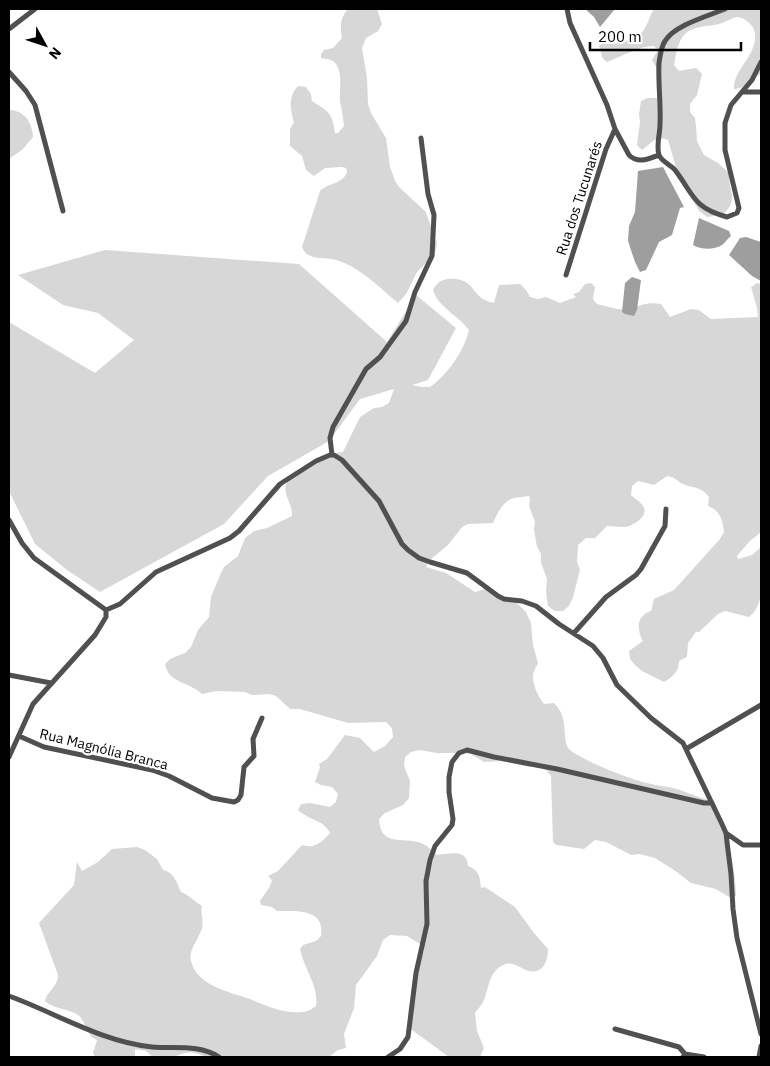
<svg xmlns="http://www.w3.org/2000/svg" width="770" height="1066" viewBox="0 0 770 1066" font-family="'IBM Plex Sans',sans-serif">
<rect width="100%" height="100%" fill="#fff"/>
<path fill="#d7d7d7" d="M 348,9 L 377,9 L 382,24 L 378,31 L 366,38 L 362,48 L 367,78 L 368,104 L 371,113 L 386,138 L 390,167 L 395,181 L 399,187 L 426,212 L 437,244 L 435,254 L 417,272 L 406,294 L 398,303 C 380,288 360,267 336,260 C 323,256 308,262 302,247 L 320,191 C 328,183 343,184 347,172 L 346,168 L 342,167 L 325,168 L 314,176 L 306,170 L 302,156 L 290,146 L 290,129 L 294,122 C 290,110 288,96 298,86 L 306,87 L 311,94 L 312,101 C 329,112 332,112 335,133 L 338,133 L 344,126 C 343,118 342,110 340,102 C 339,93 344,68 333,61 C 330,59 325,59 321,58 L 321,54 L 324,50 L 333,48 L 342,38 C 340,26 340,18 348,9 Z
M 654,9 L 761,9 L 761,74 C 749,79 748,88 734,89 C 733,70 757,56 755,34 C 755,26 744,17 737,17 C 732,18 727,21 722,23 C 711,27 695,25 686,33 C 677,41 676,55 674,65 L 679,71 L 696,68 L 702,74 L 697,95 L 690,104 L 690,112 L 695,118 L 696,126 L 697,141 L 704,155 L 718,163 L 729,173 C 728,192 740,200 722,215 L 707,217 L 699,211 L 677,171 L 668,140 C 655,135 652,143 642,150 L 637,145 L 640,122 L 639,114 L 641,101 L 647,98 L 657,98 L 659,72 L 652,60 L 658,50 L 654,46 C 642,45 620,57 607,62 L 603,59 L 599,46 L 601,44 C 616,44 633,43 643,31 C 648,24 650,15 654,9 Z
M 9,110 C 25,111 32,122 33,137 L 23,149 L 9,159 Z
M 105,250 L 299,264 L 387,342 L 416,295 L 456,328 L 428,380 L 412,385 L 422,387 L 430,387 C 448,374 464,351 469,330 C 459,316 438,307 433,290 C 437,283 440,280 448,279 C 478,277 469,299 494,303 L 499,285 L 520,284 L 526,290 L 530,297 L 538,299 L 546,297 L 560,303 L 576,297 L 573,294 L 579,292 L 585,284 L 591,283 L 595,287 L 593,299 L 597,304 L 617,309 L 631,310 C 639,304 651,302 661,304 L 670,317 L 691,309 L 699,310 L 711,319 L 758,317 L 757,308 L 751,287 L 757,283 L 761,284 L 761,532 L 750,541 L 737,556 L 738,559 L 752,555 L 761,547 C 761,569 768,602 749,617 L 725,611 L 718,614 L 699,632 L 696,632 L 688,643 L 687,657 L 679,661 C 679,671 673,677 664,682 L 642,671 L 635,665 L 630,659 L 629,651 L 643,641 C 639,635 636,621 643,616 C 645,613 648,612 651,611 L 654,599 L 674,590 L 720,539 L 724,532 C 723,521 720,510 708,506 L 709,497 C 700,485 692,489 681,483 C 675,479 674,477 667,476 L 654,485 L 638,481 L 632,486 L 631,495 C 634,498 641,502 643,506 C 650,516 632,527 623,527 C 618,527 612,526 607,526 L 595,538 L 586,538 L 578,545 L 577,562 L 580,570 L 573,597 L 569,606 L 563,611 L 555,611 L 548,606 L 546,592 L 547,579 L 541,563 L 541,554 L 537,547 L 534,530 L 535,522 L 529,506 L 530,499 L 529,496 C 523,497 517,497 511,499 C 502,503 497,514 493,523 L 468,524 L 462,527 L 448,545 L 430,560 L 426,567 L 446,573 L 475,592 L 488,588 L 504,599 L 516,602 L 526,612 L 531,623 L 533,645 L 538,663 C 537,666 535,668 534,671 C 530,680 538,697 544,704 L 554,703 C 570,718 561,740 569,749 C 581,760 629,779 647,783 C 657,786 667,786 677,789 C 689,793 701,798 713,802 C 726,824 736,870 736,896 L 729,897 L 716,889 L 691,883 L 677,872 L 655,858 L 639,854 L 631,855 L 606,842 L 595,840 L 584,849 L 556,845 L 553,842 L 551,776 L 546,770 L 539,766 L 529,767 L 501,761 L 484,762 L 471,754 L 462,753 L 437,753 L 419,750 L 411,752 L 405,757 L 404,766 L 410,781 L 409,798 L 403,805 L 385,813 L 379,819 C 381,848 402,836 421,843 C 427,845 432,851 437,855 C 449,854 467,848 468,866 C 479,870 480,877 481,888 L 485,887 L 515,907 L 534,933 L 548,949 C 548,960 544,974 529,971 C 519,968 512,959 501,966 C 487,975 489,992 482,1004 C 480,1007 477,1010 475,1013 L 477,1031 L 484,1048 L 480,1057 L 449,1057 L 408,1027 L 409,1007 L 413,997 L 417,975 L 424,950 L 420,944 L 407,936 L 390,935 L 383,940 L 377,956 L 356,985 L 354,1008 L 344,1034 L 346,1048 L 338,1050 L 329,1057 L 206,1057 C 193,1051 187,1051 174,1057 C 169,1059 159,1057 153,1057 L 146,1051 L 135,1049 L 135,1057 L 95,1057 L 93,1053 L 97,1040 C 85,1035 87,1022 78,1015 C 68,1008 55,1010 45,1001 C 47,991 58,987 58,975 L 39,923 L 74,885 L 77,862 L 82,871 L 98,862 L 112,849 L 137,847 L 145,850 L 157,859 L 163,870 C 174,872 177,883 181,892 C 189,895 194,901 202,906 C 200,913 204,920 202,928 C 199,939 188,950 191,961 C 197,986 230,992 250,999 C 266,1006 285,1014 302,1012 C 307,1012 312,1009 316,1006 C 319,986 304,969 300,949 L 303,945 L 316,941 L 321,936 C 325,908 297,911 277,911 L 272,907 L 261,905 L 260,901 L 269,888 L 272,880 L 268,876 L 278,871 L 302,845 C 315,849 322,842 330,833 C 323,819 310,821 298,810 L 301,804 L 310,803 L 330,807 L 336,802 L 338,794 L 332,787 L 321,785 L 315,782 L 320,767 L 319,764 L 327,759 L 345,735 L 360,738 L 374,752 L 385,746 L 393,737 L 392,728 L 386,722 L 348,723 L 300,709 L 290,709 L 276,696 L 269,694 L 252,695 L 245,692 L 216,691 L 202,694 C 190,682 168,683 165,664 L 170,659 L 185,653 L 191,647 L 198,630 L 209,617 L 211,597 L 221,573 L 224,567 L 238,556 L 245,538 L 254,531 L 267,528 L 292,516 C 293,502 280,494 288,480 L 329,454 L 343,452 L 360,417 L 374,408 L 382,407 L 389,403 L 394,389 L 360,399 L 329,441 L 268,476 L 224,524 L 100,592 L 67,570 L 35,544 L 9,491 L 9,322 L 95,373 L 134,340 L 98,313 L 63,305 L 18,275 Z"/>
<path fill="#9e9e9e" d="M 585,9 L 615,9 L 600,27 L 594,17 Z
M 663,167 L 684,207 L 680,208 L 672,235 L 659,242 L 646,270 L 640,272 L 635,262 L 628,241 L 629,226 L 635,212 L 638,171 Z
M 699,218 L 729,231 L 731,236 C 728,238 725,243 722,245 C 714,250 701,250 693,245 Z
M 746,237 L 761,242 L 761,281 L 752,276 L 729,255 L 740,238 Z
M 632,277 L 641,280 L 637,310 L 634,316 L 625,314 L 622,312 L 625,283 Z"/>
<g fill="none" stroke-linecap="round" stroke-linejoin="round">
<path stroke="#505050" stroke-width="5" d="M 567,9 L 570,23 L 607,105 L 615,129 L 629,155 C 638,164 648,159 659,155
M 725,9 C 708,16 675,25 665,41 C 661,47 660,56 659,63 C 658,83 661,104 660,124 C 660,134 656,146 659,155 C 661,161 671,165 675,170 C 694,195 693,208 727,217 L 737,213 L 739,208 L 725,150 L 725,123 L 731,105 L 752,80 L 761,62
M 9,29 L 35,9
M 9,72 L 26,91 L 35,105 L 63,211
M 744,92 L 761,92
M 566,275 L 606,149 L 615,129
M 332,455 L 330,438 L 333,427 L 366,369 L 380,357 L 406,321 L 415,292 L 432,256 L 434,215 L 428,194 L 421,138
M 9,520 L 22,543 L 34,558 L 106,610
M 574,633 L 606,597 L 636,575 L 641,569 L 665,526 L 666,509
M 9,675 L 51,683
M 19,736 L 44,747 L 152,770 L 169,776 L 212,798 L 234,802 L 238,800 L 241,795 L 244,767 L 254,756 L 253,739 L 262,718
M 686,749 L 761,705
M 9,757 L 33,704 L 95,635 L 106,617 L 106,610 L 120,604 L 156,572 L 230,538 L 239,531 L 280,484 L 316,461 L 330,455 L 334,455 L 342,460 L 379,501 L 402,544 L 408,550 L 419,558 L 430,562 L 467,573 L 498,596 L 504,599 L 522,601 L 536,606 L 559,624 L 593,646 L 603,658 L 617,685 L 651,718 L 683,743 L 721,822 L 726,833 L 727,842 L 731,874 L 733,909 L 737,938 L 761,1034
M 726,833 L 743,845 L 761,845
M 9,996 C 56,1013 102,1042 152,1047 C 175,1049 199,1044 219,1057
M 615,1029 L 679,1047 L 685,1054
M 388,1057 L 400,1049 L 408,1037 L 416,973 L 427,924 L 426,881 L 430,860 L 435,846 L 452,825 L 453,819 L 449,792 L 449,777 L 452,762 L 459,753 L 467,750 L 494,757 L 557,769 L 704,803 L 712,803
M 683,1057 L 685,1054 L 704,1057
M 759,1057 L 761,1046"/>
</g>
<g text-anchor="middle" stroke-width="4.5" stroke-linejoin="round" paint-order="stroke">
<g font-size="14" fill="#000" stroke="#fff">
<text transform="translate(579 198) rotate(-72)" y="5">Rua dos Tucunarés</text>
<text transform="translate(104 749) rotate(14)" y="5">Rua Magnólia Branca</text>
</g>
</g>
<rect width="770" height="1066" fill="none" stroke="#000000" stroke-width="20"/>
<g transform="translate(45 45) rotate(130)" stroke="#ffffff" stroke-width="4" paint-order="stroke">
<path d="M0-4L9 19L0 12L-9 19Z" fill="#000000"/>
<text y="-8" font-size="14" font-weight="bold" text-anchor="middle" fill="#000000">N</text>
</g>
<path d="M590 42v8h151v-8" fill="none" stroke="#000000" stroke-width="2.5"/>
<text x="598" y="42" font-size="15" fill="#000000" stroke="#ffffff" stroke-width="4" paint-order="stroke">200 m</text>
</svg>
